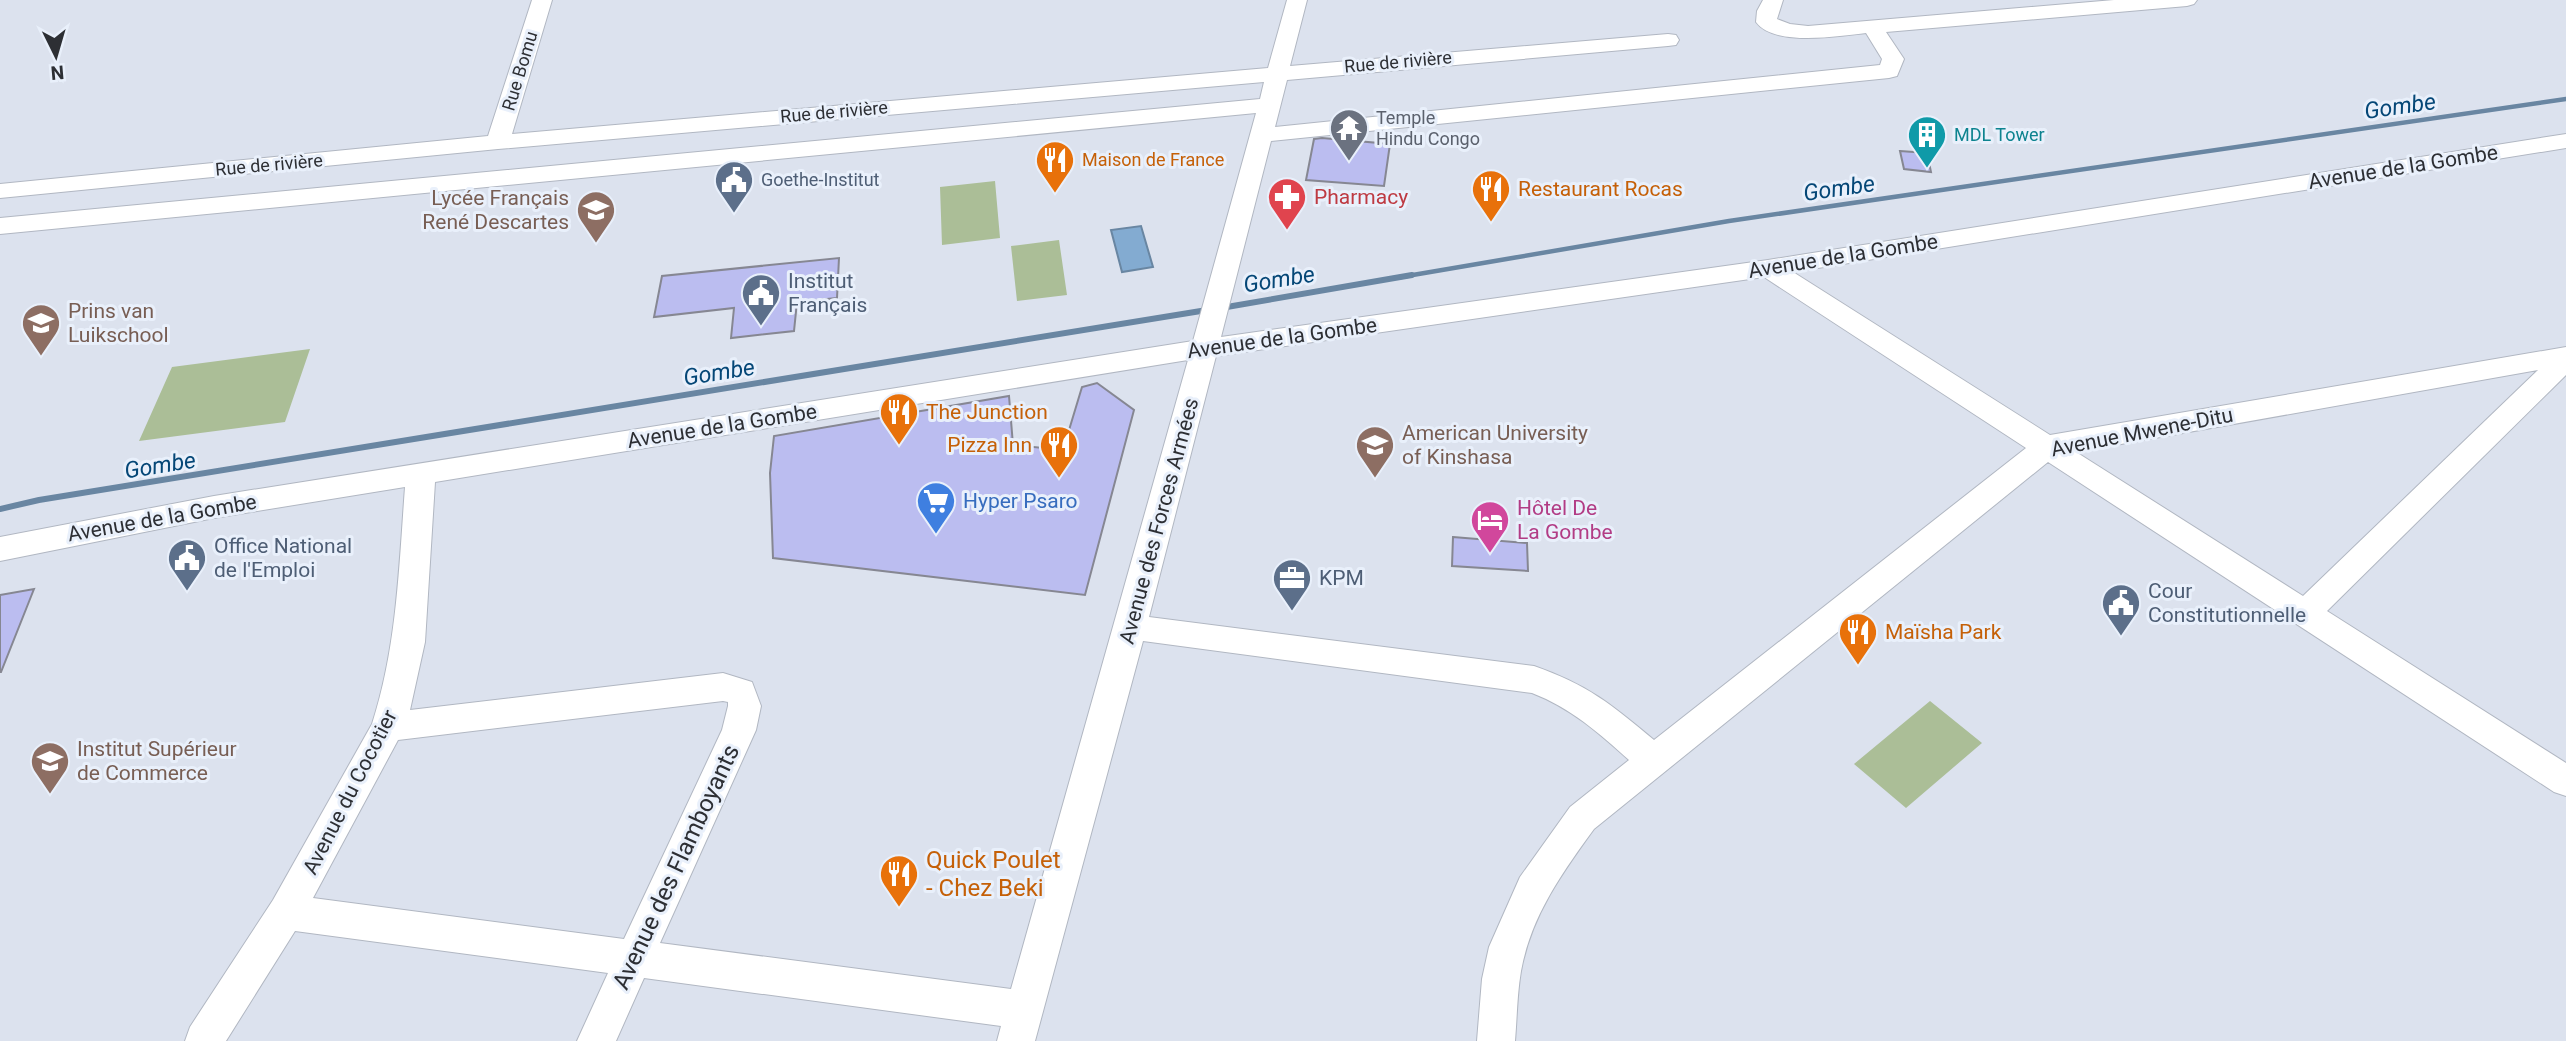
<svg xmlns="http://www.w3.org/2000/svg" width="2566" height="1041" viewBox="0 0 2566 1041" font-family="Roboto,sans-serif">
<rect width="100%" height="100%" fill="#dce2ee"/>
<path fill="#abbe97" d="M 995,181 L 1000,238 L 942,245 L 940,187 Z
M 1059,240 L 1067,295 L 1017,301 L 1011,246 Z
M 310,349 L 285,422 L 139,441 L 172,367 Z
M 1930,701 L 1982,743 L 1906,808 L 1854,764 Z"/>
<path fill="#83abd1" stroke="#6986a2" stroke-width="2" d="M 1141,226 L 1153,267 L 1122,272 L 1111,230 Z"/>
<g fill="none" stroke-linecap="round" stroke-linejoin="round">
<path stroke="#6986a2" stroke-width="4.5" d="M 1401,277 L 1729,221 L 2566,99"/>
<path stroke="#6986a2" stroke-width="6" d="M 1221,308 L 1412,275
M 0,509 L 39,500 L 1207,310"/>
</g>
<path fill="#bbbdf0" stroke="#868792" stroke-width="2" d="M 1322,138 L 1390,144 L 1384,186 L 1306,180 L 1314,139 Z
M 1900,151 L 1927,153 L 1931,172 L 1904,169 Z
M 839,258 L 837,298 L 797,302 L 794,331 L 731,338 L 734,308 L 654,317 L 662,276 Z
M 1097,383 L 1134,410 L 1085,595 L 773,558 L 770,473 L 774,436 L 1009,396 L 1013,445 L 1063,450 L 1082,387 Z
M 1453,537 L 1527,543 L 1528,571 L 1452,566 Z
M 34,589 L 1,672 L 0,672 L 0,595 Z"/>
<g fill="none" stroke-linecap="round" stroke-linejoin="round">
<g stroke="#b1b7c2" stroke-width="2">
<path id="minor" d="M 532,0 L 552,0 L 512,134 L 1268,68 L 1287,0 L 1307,0 L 1290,66 L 1668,34 L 1676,35 L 1679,40 L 1676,45 L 1668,46 L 1287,80 L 1275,127 L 1880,65 L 1882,59 L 1866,33 C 1839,36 1774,47 1756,22 L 1757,11 L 1763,0 L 1783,0 L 1777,19 L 1790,24 L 1808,26 L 2114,0 L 2197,0 L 2194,4 L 2187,6 L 1886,32 L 1904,59 L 1897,76 L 1889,78 L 1271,141 L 1221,337 L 1768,260 L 2566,134 L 2566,148 L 1793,272 L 2050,435 L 2566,347 L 2566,375 L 2327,611 L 2566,763 L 2566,796 L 2554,792 L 2048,462 L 1594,829 C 1562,873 1531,916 1521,971 C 1517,994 1517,1018 1515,1041 L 1477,1041 L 1482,979 L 1489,947 L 1520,877 L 1570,807 L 1629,760 C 1599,733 1571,708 1532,693 L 1143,641 L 1035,1041 L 997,1041 L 1001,1026 L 644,978 L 616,1041 L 577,1041 L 608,973 L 295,931 L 226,1041 L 185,1041 L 190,1027 L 273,900 L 372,724 C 397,647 399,567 405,487 L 214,518 L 0,561 L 0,537 L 214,496 L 1193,341 L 1256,113 L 0,234 L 0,218 L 1260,99 L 1264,82 L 498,149 L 0,198 L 0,184 L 488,136 ZM 1764,277 L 2026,448 L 1654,740 C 1611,704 1588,685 1534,666 L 1149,617 L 1216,356 ZM 1188,360 L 1011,989 L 660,943 L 756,730 L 761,706 L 752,682 L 723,673 L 410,710 L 425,642 L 435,482 ZM 2538,370 L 2303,596 L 2076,452 ZM 723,701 L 728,702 L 728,706 L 722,730 L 624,939 L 313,898 L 398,740 Z"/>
</g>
<use href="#minor" fill="#fff" fill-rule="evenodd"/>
</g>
<defs>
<g id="temple-pin" transform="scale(2.0125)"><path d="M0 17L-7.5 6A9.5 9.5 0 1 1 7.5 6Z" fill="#6b7280" stroke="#e9f0fb"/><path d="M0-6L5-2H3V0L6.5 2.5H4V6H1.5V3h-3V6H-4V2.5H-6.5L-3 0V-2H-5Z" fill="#fff"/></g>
<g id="building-pin" transform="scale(2.0125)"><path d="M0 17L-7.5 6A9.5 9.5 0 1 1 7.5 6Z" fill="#0f9aa8" stroke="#e9f0fb"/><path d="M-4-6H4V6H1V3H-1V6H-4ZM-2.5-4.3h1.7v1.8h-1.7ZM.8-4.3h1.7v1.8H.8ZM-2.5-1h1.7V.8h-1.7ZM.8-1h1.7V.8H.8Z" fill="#fff"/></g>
<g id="restaurant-pin" transform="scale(2.0125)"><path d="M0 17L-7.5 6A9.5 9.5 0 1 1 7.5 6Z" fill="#e8710a" stroke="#e9f0fb"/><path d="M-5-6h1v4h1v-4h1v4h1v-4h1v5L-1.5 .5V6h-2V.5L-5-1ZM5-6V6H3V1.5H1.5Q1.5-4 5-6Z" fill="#fff"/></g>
<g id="civic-pin" transform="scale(2.0125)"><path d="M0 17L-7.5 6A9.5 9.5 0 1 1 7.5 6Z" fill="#5c6f8a" stroke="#e9f0fb"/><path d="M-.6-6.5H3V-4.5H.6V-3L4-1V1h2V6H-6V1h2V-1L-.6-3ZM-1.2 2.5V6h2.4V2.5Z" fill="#fff"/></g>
<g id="pharmacy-pin" transform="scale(2.0125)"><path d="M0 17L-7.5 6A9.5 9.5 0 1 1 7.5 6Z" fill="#e0444e" stroke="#e9f0fb"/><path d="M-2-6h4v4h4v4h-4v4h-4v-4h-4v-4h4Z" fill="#fff"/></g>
<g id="school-pin" transform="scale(2.0125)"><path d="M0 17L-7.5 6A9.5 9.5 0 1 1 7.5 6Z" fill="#8d6e63" stroke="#e9f0fb"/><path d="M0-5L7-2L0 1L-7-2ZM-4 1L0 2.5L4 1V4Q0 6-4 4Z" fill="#fff"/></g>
<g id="university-pin" transform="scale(2.0125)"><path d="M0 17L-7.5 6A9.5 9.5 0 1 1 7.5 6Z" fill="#8d6e63" stroke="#e9f0fb"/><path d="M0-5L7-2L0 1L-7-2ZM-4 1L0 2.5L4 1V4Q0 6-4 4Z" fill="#fff"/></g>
<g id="supermarket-pin" transform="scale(2.0125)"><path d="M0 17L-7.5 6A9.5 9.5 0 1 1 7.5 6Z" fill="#3f7fe0" stroke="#e9f0fb"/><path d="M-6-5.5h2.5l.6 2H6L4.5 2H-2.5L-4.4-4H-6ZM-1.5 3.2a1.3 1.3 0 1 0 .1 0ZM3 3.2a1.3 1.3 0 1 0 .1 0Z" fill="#fff"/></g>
<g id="hotel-pin" transform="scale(2.0125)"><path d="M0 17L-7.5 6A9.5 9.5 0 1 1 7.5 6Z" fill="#d1479c" stroke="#e9f0fb"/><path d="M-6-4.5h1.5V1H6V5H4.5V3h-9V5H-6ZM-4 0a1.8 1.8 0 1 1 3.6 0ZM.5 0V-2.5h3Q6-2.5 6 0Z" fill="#fff"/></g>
<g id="office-pin" transform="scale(2.0125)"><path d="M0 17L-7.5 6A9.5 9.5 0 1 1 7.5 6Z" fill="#5c6f8a" stroke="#e9f0fb"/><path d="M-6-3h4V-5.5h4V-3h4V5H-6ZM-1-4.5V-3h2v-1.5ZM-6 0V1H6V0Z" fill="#fff"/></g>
</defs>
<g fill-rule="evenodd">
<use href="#temple-pin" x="1349" y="128"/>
<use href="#building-pin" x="1927" y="135"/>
<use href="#restaurant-pin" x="1055" y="160"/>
<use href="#civic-pin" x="734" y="180"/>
<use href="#restaurant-pin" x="1491" y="189"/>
<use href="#pharmacy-pin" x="1287" y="197"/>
<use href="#school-pin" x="596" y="210"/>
<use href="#civic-pin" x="761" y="293"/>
<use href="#school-pin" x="41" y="323"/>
<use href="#restaurant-pin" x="899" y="412"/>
<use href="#restaurant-pin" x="1059" y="445"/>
<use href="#university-pin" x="1375" y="445"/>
<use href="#supermarket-pin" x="936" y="501"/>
<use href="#hotel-pin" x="1490" y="520"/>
<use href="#civic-pin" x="187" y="558"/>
<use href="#office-pin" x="1292" y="578"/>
<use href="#civic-pin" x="2121" y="603"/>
<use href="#restaurant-pin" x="1858" y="632"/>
<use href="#university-pin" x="50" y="761"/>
<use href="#restaurant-pin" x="899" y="874"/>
</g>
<g text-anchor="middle" stroke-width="6" stroke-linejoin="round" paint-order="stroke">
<g font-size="18" fill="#2d2f34" stroke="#e9f0fb">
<text transform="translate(1398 62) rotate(-5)" y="6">Rue de rivière</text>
<text transform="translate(520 71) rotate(-73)" y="6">Rue Bomu</text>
<text transform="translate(834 112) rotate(-5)" y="6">Rue de rivière</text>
<text transform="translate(269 165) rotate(-5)" y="6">Rue de rivière</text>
</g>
<g font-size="18" fill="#5b616d" stroke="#e9f0fb" text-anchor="start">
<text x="1376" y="124">Temple<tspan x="1376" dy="21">Hindu Congo</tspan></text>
</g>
<g font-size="18" fill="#0d838f" stroke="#e9f0fb" text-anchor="start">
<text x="1954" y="141">MDL Tower</text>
</g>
<g font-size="18" fill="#c56008" stroke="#e9f0fb" text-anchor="start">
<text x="1082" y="166">Maison de France</text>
</g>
<g font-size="18" fill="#4e5e75" stroke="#e9f0fb" text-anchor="start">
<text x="761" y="186">Goethe-Institut</text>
</g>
<g font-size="21" fill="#2d2f34" stroke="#e9f0fb">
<text transform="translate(2403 167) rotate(-9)" y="7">Avenue de la Gombe</text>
<text transform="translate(1843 256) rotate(-9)" y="7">Avenue de la Gombe</text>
<text transform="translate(1282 338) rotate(-8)" y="7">Avenue de la Gombe</text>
<text transform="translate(722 426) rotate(-9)" y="7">Avenue de la Gombe</text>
<text transform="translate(2142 432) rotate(-11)" y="7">Avenue Mwene-Ditu</text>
<text transform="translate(162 518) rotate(-10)" y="7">Avenue de la Gombe</text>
<text transform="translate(1159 521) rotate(-75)" y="7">Avenue des Forces Armées</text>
<text transform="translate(350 792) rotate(-63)" y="7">Avenue du Cocotier</text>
</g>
<g font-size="21" fill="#c56008" stroke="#e9f0fb" text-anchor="start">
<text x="1518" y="196">Restaurant Rocas</text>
<text x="926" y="419">The Junction</text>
<text x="1032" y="452" text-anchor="end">Pizza Inn</text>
<text x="1885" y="639">Maïsha Park</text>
</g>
<g font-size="21" fill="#be3a42" stroke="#e9f0fb" text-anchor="start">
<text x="1314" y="204">Pharmacy</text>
</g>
<g font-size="21" fill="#785e54" stroke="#e9f0fb" text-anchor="start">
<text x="569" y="205" text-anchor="end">Lycée Français<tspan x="569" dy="24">René Descartes</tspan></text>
<text x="68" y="318">Prins van<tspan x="68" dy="24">Luikschool</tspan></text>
<text x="1402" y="440">American University<tspan x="1402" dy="24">of Kinshasa</tspan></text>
<text x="77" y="756">Institut Supérieur<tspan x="77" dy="24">de Commerce</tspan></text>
</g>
<g font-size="21" fill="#4e5e75" stroke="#e9f0fb" text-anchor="start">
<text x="788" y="288">Institut<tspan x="788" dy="24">Français</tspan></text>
<text x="214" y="553">Office National<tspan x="214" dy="24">de l'Emploi</tspan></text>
<text x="1319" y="585">KPM</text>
<text x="2148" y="598">Cour<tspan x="2148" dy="24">Constitutionnelle</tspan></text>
</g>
<g font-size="21" fill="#366cbe" stroke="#e9f0fb" text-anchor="start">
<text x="963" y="508">Hyper Psaro</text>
</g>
<g font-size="21" fill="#b23c85" stroke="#e9f0fb" text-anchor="start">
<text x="1517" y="515">Hôtel De<tspan x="1517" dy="24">La Gombe</tspan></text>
</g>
<g font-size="23" font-style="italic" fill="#054777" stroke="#e9f0fb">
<text transform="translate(2400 106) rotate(-8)" y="8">Gombe</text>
<text transform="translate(1839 188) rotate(-8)" y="8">Gombe</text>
<text transform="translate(1279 279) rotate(-9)" y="8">Gombe</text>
<text transform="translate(719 372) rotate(-9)" y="8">Gombe</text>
<text transform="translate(160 465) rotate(-9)" y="8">Gombe</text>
</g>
<g font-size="24" fill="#c56008" stroke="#e9f0fb" text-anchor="start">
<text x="926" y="868">Quick Poulet<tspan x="926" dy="28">- Chez Beki</tspan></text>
</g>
<g font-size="24" fill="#2d2f34" stroke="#e9f0fb">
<text transform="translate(676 867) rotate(-65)" y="8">Avenue des Flamboyants</text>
</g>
</g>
<g transform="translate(56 56) rotate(175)" stroke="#e9f0fb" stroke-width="5" paint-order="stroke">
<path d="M0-5L12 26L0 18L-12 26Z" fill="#2d2f34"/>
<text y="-10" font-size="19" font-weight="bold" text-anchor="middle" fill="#2d2f34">N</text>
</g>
</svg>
